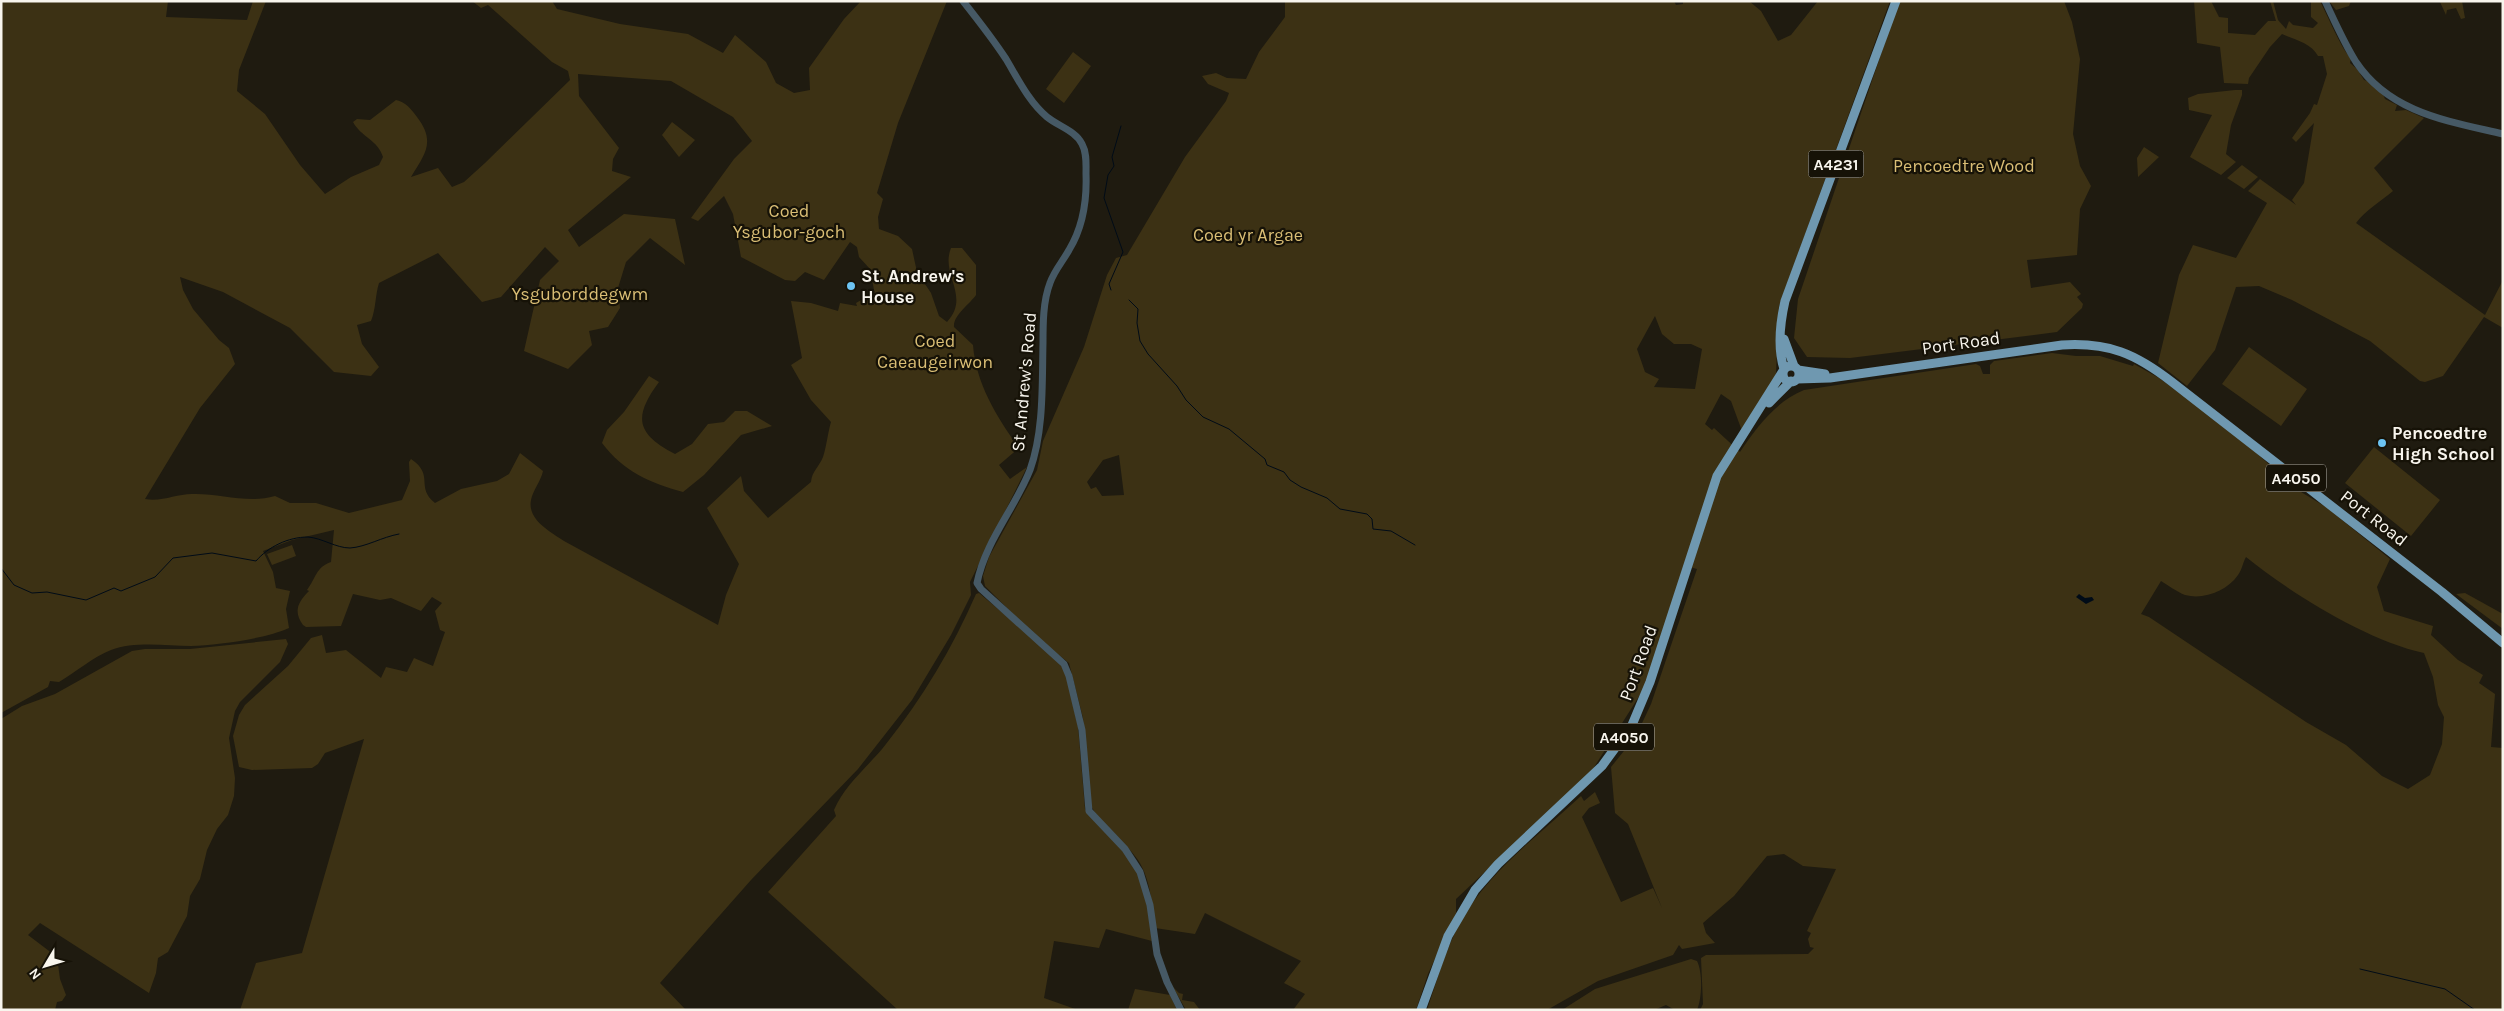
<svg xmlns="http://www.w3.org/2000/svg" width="2504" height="1011" viewBox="0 0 2504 1011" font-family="Karla,sans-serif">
<rect width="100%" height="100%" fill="#1f1b10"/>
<path fill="#3c3114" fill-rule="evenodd" d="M 1,1 L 168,1 L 166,17 L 247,20 L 253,1 L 266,1 L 239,70 L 237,91 L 265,114 L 300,165 L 325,194 L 351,177 L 379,165 L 383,157 C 378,140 361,137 353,122 L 357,119 L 370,120 L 396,100 C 406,102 411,109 417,117 C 436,142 425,154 411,177 L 438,168 L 452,187 L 464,182 L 485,163 L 570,80 L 568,71 L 552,62 L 488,5 L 481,8 L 472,1 L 552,1 L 557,9 L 620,24 L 688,34 L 723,53 L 735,35 L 766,62 L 776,83 L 794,93 L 810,90 L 809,68 L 844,19 L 861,1 L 947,1 L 898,123 L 877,193 L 883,199 L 878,217 L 879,229 L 898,236 L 912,249 L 917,272 L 931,293 L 939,316 L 947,322 C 971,296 940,275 951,248 L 962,248 L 976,265 L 976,295 C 970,304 953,315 954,327 L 973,345 C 976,384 997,417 1019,448 L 999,465 L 1010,479 L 1027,467 L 970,582 L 971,595 L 951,635 L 912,700 L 858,769 L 751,880 L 660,983 L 686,1010 L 240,1010 L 256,963 L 302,953 L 364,739 L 325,753 L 318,764 L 312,768 L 252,770 L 239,767 L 233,736 L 239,715 L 245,705 L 288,666 L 311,638 L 322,635 L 326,653 L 346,650 L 381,678 L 386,667 L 407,672 L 414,658 L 433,666 L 445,632 L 440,630 L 435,611 L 442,603 L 432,597 L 421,611 L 391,598 L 380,600 L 353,594 L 341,626 L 306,627 L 303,625 C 293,611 298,602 309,591 L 307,590 C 316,578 316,567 331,562 L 334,530 L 292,540 L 263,551 L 273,572 L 276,588 L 290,591 L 286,609 L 289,628 C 265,639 217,645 191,646 C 167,646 135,641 111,650 C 93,657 76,672 59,682 L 50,681 L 48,687 L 1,713 ZM 578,74 L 671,81 L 733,117 L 752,141 L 734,159 L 691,218 L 698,221 L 724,196 L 733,214 L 741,257 L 785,280 L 795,281 L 805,272 L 824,280 L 850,242 L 857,247 L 859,257 L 870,269 L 875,295 L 868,296 L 856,303 L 857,306 L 840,303 L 838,311 L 811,303 L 791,301 L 802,358 L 791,365 L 811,400 L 831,422 C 828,432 826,449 823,457 C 819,467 812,471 811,482 L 768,518 L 744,491 L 741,476 L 707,508 L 739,564 L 726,595 L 718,625 L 564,541 C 551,532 527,520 531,500 C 533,490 541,481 543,471 L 520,453 L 509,474 L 497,481 L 461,489 L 435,503 C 415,487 435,475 411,459 L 409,462 L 410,481 L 402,500 L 349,513 L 316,503 L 290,503 L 275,496 C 248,504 219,493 192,494 C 176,494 162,502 145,499 L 200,408 L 235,364 L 229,348 L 219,340 L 193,309 L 183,290 L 180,277 L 223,292 L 290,328 L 334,372 L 371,376 L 379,367 L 362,344 L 357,325 L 371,321 C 376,309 375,296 379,283 L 438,253 L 482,302 L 501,297 L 545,247 L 559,261 L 540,280 L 524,351 L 568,369 L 592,345 L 589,331 L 608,327 L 620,308 L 618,288 L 626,262 L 650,238 L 685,265 L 675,219 L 624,214 L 579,247 L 568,230 L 631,177 L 612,171 L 613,159 L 619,148 L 579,96 Z
M 1285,1 L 1674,1 L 1676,5 L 1683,4 L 1683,1 L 1749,1 L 1761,11 L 1778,41 L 1791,35 L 1818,1 L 1890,1 L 1779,306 L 1776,373 L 1773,385 L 1742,431 L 1731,401 L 1721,394 L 1705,424 L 1712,430 L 1714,428 L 1740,452 C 1756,428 1776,401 1804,390 L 1976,364 L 1980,366 L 1983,374 L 1990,374 L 1990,365 L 1994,361 L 2052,353 L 2076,356 L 2100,356 L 2133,366 L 2134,364 L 2159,378 L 2195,404 L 2251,448 L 2296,489 L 2326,507 L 2390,559 L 2377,587 L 2384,611 L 2433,626 L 2431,635 L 2458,660 L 2483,675 L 2479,683 L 2495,694 L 2491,747 L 2503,748 L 2503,1010 L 1700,1010 L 1703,1004 L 1701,958 L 1706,955 L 1808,954 L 1814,948 L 1810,947 L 1808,939 L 1811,933 L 1807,931 L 1836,869 L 1803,866 L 1784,854 L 1767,856 L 1734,896 L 1703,923 L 1706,933 L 1715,943 L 1682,949 L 1679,945 L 1673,955 L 1598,981 L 1547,1010 L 1427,1010 C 1437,981 1445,950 1460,923 C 1487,873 1539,835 1581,796 L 1584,801 L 1595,792 L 1600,803 L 1589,808 L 1582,817 L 1621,902 L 1653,888 L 1662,908 L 1628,824 L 1615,813 L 1611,767 L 1636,736 L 1651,704 L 1697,569 L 1686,566 L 1645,687 L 1591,772 L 1456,899 L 1456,913 L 1428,974 L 1416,1010 L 1293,1010 L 1305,994 L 1284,983 L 1301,961 L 1205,913 L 1195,934 L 1155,928 C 1152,906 1151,880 1138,860 C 1124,839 1099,826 1090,803 L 1083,718 L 1069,663 L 1036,637 L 985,586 L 983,576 L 989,557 L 1037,470 L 1043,441 L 1084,347 L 1107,275 L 1116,258 L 1127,255 L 1185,157 L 1226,101 L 1229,93 L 1208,84 L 1202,76 L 1216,73 L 1227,78 L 1246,79 L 1259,52 L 1285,17 ZM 1655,316 L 1662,334 L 1674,344 L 1691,344 L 1702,349 L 1695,389 L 1654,387 L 1659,379 L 1645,372 L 1637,349 ZM 1119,455 L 1124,495 L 1102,496 L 1096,487 L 1091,489 L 1087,482 L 1103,460 ZM 2246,557 C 2292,594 2366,640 2424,653 L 2433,677 L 2438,705 L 2444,717 L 2442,744 L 2430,775 L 2408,789 L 2382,776 L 2346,745 L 2306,722 L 2149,617 L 2141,614 L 2161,581 C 2168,585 2177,592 2185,595 C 2204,600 2227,591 2238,575 C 2242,570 2243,562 2246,557 Z
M 1899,1 L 2064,1 L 2072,22 L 2080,59 L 2073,134 L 2080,166 L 2091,186 L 2080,209 L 2077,255 L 2027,260 L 2031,288 L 2070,282 L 2081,294 L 2077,297 L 2083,304 L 2082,308 L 2057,332 L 1850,358 L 1807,357 L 1794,338 L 1798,299 Z
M 2194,1 L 2211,1 L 2219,17 L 2228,18 L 2228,33 L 2255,35 L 2268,21 L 2276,21 L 2270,1 L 2273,1 L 2278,20 L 2286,29 L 2289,21 L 2293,25 L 2313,28 L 2318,23 L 2311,17 L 2311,1 L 2320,1 C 2327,14 2342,51 2351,58 L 2350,63 L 2357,69 L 2364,80 C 2373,82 2382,90 2385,99 L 2397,105 L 2395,111 L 2406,110 L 2424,118 L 2374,168 L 2393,191 C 2380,202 2366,210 2356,223 L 2485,315 L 2503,280 L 2503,328 L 2484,317 L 2443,376 L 2425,382 L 2420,381 L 2370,341 L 2292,300 L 2259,286 L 2236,287 L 2215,350 L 2187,386 L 2158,363 L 2179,275 L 2193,245 L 2236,258 L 2267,203 L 2248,191 L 2260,179 L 2296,205 L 2292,200 L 2304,183 L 2314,123 L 2296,142 L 2292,138 L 2310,113 L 2314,104 L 2317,105 L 2327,74 L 2323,56 L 2318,56 C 2311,43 2295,40 2282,34 L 2270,47 L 2249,78 L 2248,84 L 2224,83 L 2220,47 L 2197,43 Z
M 2329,1 L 2351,1 L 2349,6 L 2336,10 Z
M 2462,1 L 2465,18 L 2461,19 L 2456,8 L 2447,10 L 2446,15 L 2440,2 Z
M 1073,52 L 1091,66 L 1064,103 L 1046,89 Z
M 2235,90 L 2242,90 L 2242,95 L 2231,125 L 2226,154 L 2236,162 L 2221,175 L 2190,157 L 2212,115 L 2189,110 L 2188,98 L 2198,94 Z
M 672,122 L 695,140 L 679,157 L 662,135 Z
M 2144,147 L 2159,157 L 2138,177 L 2137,158 Z
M 2242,165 L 2258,177 L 2244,189 L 2227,178 Z
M 2249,347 L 2307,389 L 2281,426 L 2222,384 Z
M 649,376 L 659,382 C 633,417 636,434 675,454 L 692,444 L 708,424 L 724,422 L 735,411 L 747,411 L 772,426 L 741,435 L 704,475 L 683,492 C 650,483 623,471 602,443 L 607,430 L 624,412 Z
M 2374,447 L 2440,500 L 2411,536 L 2345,483 Z
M 292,545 L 296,556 L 272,565 L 267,554 Z
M 979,593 L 1054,656 L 1065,671 L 1078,726 L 1085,809 L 1123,850 L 1137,869 L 1147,903 L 1152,941 L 1106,929 L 1099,948 L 1054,941 L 1044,998 L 1078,1010 L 898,1010 L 768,892 L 836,816 L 834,810 C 845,784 869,766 886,744 C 922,699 953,647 976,594 Z
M 2465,593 L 2503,614 L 2503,629 L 2456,594 Z
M 286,639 L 288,644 L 280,662 L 240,702 L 235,711 L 229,738 L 235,778 L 234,796 L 228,815 L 217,829 L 207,850 L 200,879 L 190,896 L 187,916 L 168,952 L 158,958 L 156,973 L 149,993 L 40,923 L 28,935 L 57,957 L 60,979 L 66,995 L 62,1001 L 57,1002 L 55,1010 L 1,1010 L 1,719 L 22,706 L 55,694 L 132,651 L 145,649 L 190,649 Z
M 1691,959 L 1697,961 C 1703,973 1702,998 1697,1010 L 1675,1010 L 1666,1005 L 1654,1010 L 1562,1010 L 1595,989 Z
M 1173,987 L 1179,993 L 1183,994 L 1182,1000 L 1194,1002 L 1200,1010 L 1186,1010 Z
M 1135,989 L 1170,995 L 1177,1010 L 1128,1010 Z"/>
<path fill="#000b17" d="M 2079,594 L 2085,598 L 2092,597 L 2094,600 L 2086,604 L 2076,597 Z"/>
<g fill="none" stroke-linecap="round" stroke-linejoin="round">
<path stroke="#000b17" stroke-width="1" d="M 1111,290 L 1109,284 L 1123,252 L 1104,198 L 1108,175 L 1114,166 L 1112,157 L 1121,126
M 1129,300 L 1138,309 L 1137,323 L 1140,341 L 1148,354 L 1177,386 L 1186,400 L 1203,417 L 1229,429 L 1265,459 L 1267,465 L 1284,472 L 1290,480 L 1301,487 L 1327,498 L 1340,509 L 1367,514 L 1372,519 L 1373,529 L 1391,531 L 1415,545
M 1,568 L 14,585 L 32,593 L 47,592 L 86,600 L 114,588 L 121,591 L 155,577 L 173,558 L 212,553 L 256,561 C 268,547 288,537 308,537 C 322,538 336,548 350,548 C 366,547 382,537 399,534
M 2360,969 L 2445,989 L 2475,1010"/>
<path stroke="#465965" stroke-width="7" d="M 963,1 C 978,20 993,39 1006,59 C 1018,79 1029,102 1047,117 C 1058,126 1076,131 1082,144 C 1087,153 1086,164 1086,174 C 1087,201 1083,227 1069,250 C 1063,261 1054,271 1050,283 C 1043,301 1043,324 1043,343 C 1042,384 1044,431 1030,470 C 1015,508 985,542 977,583 L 981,589 L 1064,664 L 1069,676 L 1082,730 L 1089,811 L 1125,849 L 1140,872 L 1150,905 L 1157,954 L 1167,982 L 1181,1010
M 2325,1 C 2335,22 2344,43 2356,62 C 2390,113 2448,121 2503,134"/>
<path stroke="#6f98b0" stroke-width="9" d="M 1784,339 L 1794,366
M1783 374a8 8 0 1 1 16 0a8 8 0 1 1-16 0Z
M 1784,369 C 1777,347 1780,323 1785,301 L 1896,1
M 1798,370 L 1825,374
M 1797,379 L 1830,378 L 2062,345 C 2109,342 2136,354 2172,382 L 2442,592 L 2503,643
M 1769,403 L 1791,381
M 1421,1010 L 1448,936 L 1475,890 L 1498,864 L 1602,766 L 1632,725 L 1650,682 L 1717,476 L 1783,371"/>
</g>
<g fill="#6cc3f2" stroke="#161207" stroke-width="2">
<circle cx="851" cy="286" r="5"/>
<circle cx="2382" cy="443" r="5"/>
</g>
<g text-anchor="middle" stroke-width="4.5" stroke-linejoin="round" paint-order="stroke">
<g fill="#161207" stroke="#b4b1a8" stroke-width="1">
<rect x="1808.5" y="150.5" width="55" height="27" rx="4"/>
<rect x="2266" y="464.5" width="60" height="27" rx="4"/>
<rect x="1594" y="723.5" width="60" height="27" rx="4"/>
</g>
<g font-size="16" font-weight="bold" fill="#f8f5ed">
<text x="1836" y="170">A4231</text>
<text x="2296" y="484">A4050</text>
<text x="1624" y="743">A4050</text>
</g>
<g font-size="18" fill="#dabe75" stroke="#161207">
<text x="1964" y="172">Pencoedtre Wood</text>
<text x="789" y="217">Coed<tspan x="789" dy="21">Ysgubor-goch</tspan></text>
<text x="1248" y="241">Coed yr Argae</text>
<text x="580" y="300">Ysguborddegwm</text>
<text x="935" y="347">Coed<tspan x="935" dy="21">Caeaugeirwon</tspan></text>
</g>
<g font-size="18" font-weight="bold" fill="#f8f5ed" stroke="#161207" text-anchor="start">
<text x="861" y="282">St. Andrew's<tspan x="861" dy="21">House</tspan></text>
<text x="2392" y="439">Pencoedtre<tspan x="2392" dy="21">High School</tspan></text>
</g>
<g font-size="18" fill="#f8f5ed" stroke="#161207">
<text transform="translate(1961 343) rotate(-8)" y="6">Port Road</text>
<text transform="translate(1024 382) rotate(-85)" y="6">St Andrew's Road</text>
<text transform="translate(2374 518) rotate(38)" y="6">Port Road</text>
<text transform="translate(1638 663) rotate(-70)" y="6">Port Road</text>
</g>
</g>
<rect width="2504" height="1011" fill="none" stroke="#f8f5ed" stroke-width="5"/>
<g transform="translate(45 966) rotate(232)" stroke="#161207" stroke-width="4" paint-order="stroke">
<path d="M0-4L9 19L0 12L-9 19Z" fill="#f8f5ed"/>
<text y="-8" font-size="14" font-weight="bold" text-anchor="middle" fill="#f8f5ed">N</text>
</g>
</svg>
